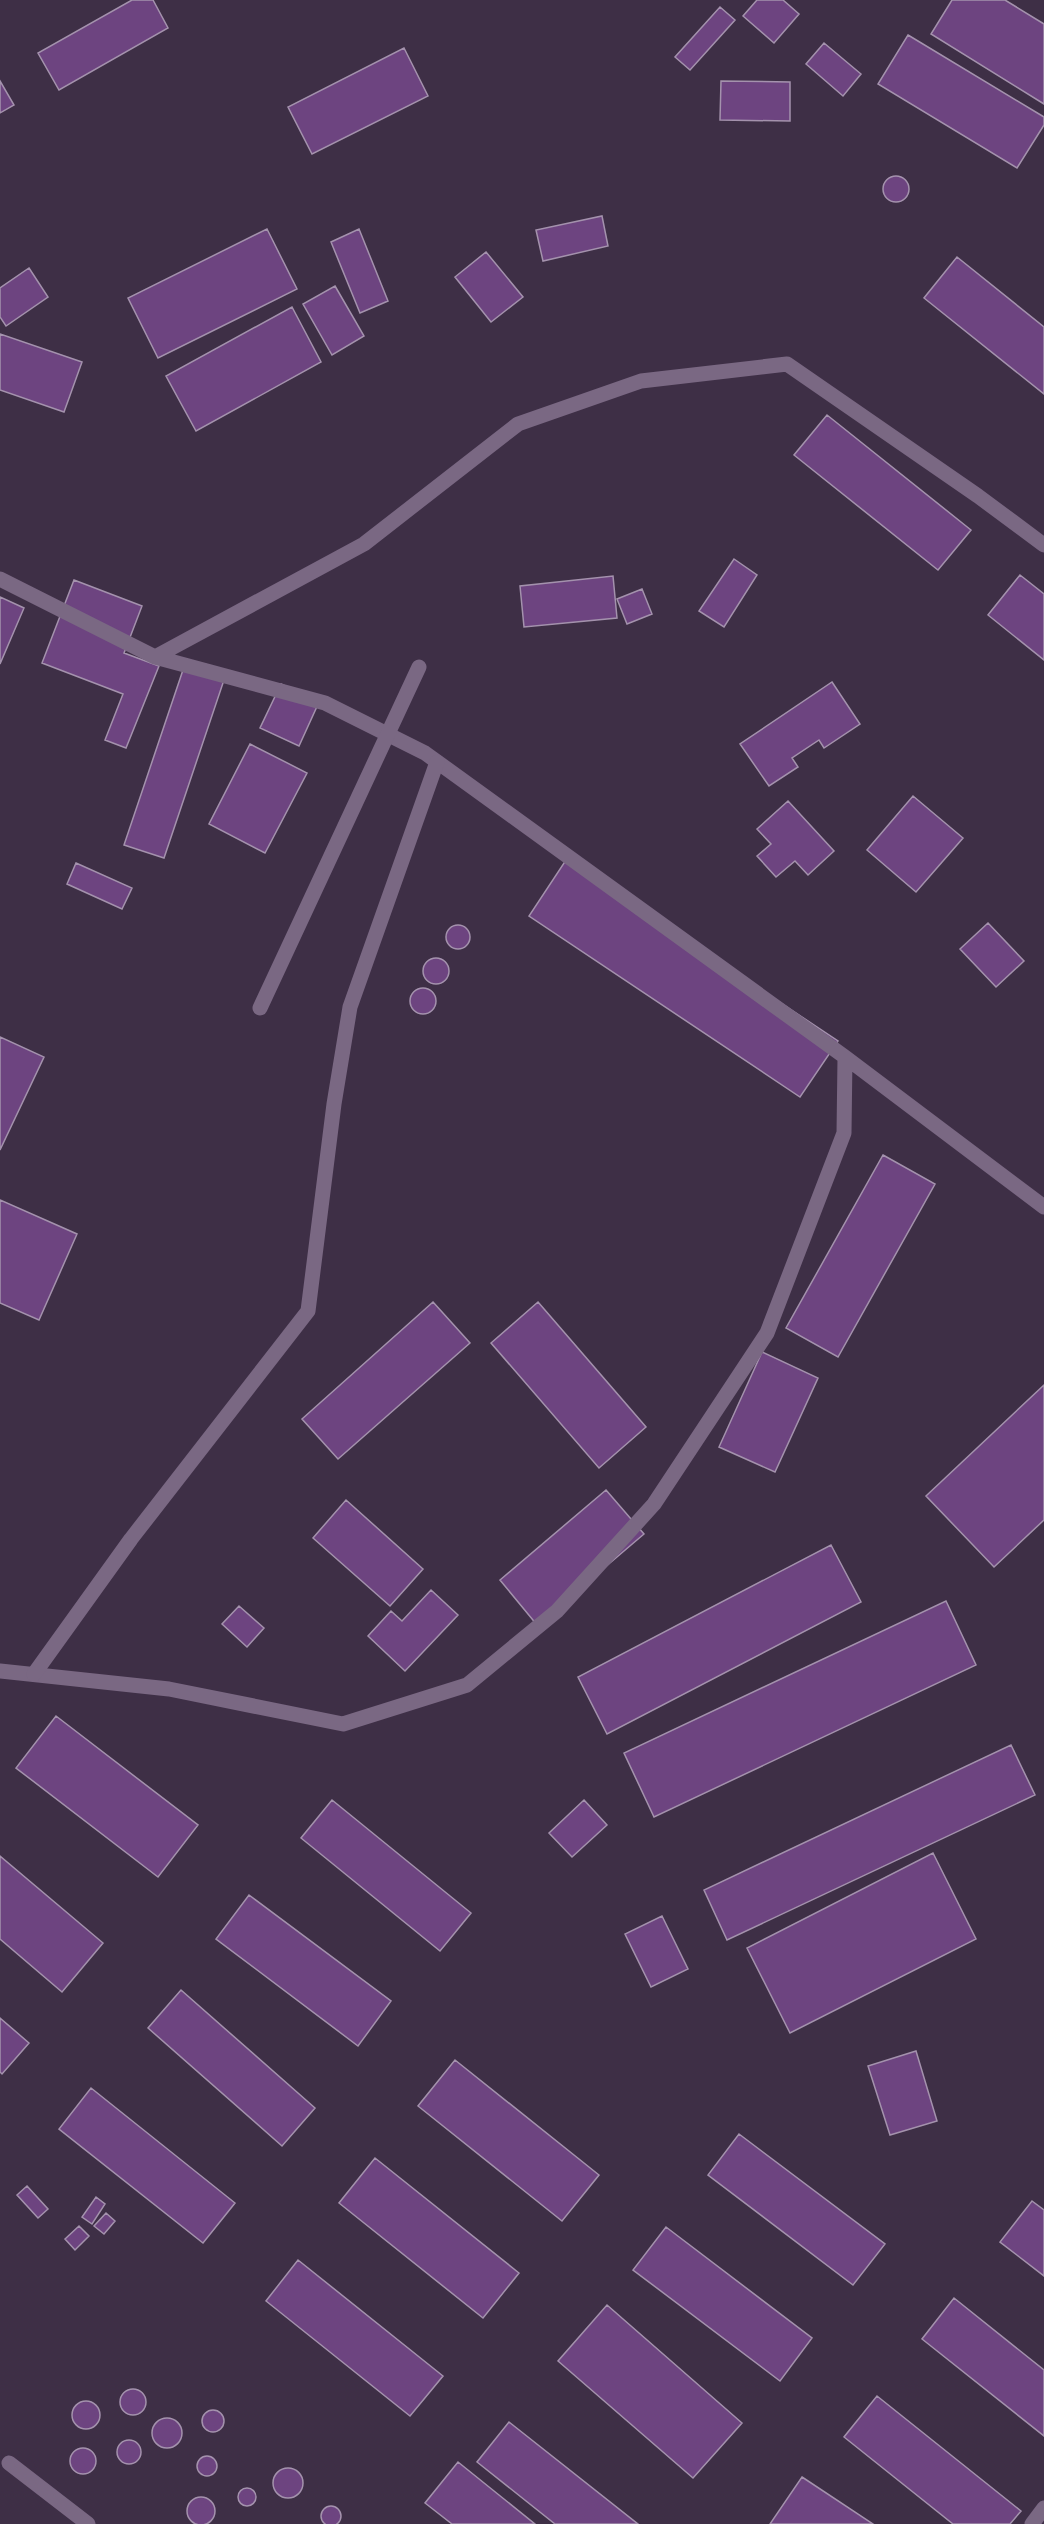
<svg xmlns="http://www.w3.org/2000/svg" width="1044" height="2524" viewBox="0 0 1044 2524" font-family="Poppins,sans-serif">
<rect width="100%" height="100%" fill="#3e2f46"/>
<path fill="#6d4480" stroke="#a492ad" stroke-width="1.5" d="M 132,0 L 153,0 L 168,28 L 59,90 L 38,53 Z
M 757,0 L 783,0 L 799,14 L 774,43 L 743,16 Z
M 952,0 L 1005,0 L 1044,24 L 1044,104 L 931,34 Z
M 720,7 L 735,20 L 690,70 L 675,57 Z
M 908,35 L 1044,117 L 1044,125 L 1017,168 L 878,84 Z
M 824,43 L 861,74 L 843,96 L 806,64 Z
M 404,48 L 428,96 L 312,154 L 288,107 Z
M 0,81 L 14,105 L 0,113 Z
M 721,81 L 790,82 L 790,121 L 720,120 Z
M883 189a13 13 0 1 1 26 0a13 13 0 1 1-26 0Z
M 602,216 L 608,246 L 543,261 L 536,230 Z
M 267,229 L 297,289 L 158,358 L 128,298 Z
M 359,229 L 388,301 L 360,313 L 331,242 Z
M 486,252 L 523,297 L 491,322 L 455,277 Z
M 957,257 L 1044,327 L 1044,394 L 924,298 Z
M 29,268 L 48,297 L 6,326 L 0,317 L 0,288 Z
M 335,286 L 364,336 L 332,355 L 303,304 Z
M 292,307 L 321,362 L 196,431 L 166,376 Z
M 0,334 L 82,362 L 64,412 L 0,390 Z
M 827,415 L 971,530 L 938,570 L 794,455 Z
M 734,559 L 757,575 L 724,627 L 699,611 Z
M 1020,575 L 1044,594 L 1044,660 L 988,615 Z
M 613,576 L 617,618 L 524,627 L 520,586 Z
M 74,580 L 142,606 L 124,653 L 159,666 L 126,748 L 105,740 L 123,694 L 42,663 Z
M 642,589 L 652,614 L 627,624 L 617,599 Z
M 0,597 L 24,608 L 0,664 Z
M 185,664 L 225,677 L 164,858 L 124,845 Z
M 832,682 L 860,724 L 824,748 L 819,740 L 792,758 L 798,767 L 769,786 L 740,744 Z
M 281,684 L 319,702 L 299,746 L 260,728 Z
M 250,744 L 307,773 L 265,853 L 209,824 Z
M 913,796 L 963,838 L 916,892 L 867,850 Z
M 788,801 L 834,851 L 808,875 L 795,861 L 776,877 L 757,856 L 771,844 L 757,829 Z
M 566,860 L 838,1041 L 800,1097 L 529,916 Z
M 76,863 L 132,888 L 122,909 L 67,884 Z
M 988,923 L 1024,961 L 996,987 L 960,949 Z
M446 937a12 12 0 1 1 24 0a12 12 0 1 1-24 0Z
M423 971a13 13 0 1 1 26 0a13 13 0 1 1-26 0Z
M410 1001a13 13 0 1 1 26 0a13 13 0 1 1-26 0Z
M 0,1037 L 44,1057 L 0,1150 Z
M 883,1155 L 935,1184 L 838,1357 L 786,1328 Z
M 0,1200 L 77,1234 L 39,1320 L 0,1303 Z
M 433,1302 L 470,1343 L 338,1459 L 302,1419 Z
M 538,1302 L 646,1427 L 599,1468 L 491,1343 Z
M 762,1352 L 818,1378 L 775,1472 L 719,1447 Z
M 1044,1385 L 1044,1520 L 994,1567 L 926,1496 Z
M 606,1490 L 644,1534 L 537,1625 L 500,1580 Z
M 346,1500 L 423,1569 L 390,1606 L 313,1538 Z
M 831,1545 L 861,1602 L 607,1734 L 578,1677 Z
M 431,1590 L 458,1615 L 405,1671 L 368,1636 L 391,1611 L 402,1621 Z
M 946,1601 L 976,1665 L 654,1817 L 624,1753 Z
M 239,1606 L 264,1628 L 247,1647 L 222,1624 Z
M 56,1716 L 198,1825 L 158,1877 L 16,1768 Z
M 1011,1745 L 1035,1795 L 727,1940 L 704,1890 Z
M 332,1800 L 471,1913 L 440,1951 L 301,1838 Z
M 584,1800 L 607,1825 L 572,1857 L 549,1833 Z
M 933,1853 L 976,1939 L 790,2033 L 747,1948 Z
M 0,1856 L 103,1943 L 62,1992 L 0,1939 Z
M 249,1895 L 391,2001 L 358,2046 L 216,1939 Z
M 662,1916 L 688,1969 L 651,1987 L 625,1934 Z
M 181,1990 L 315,2108 L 282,2146 L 148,2028 Z
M 0,2018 L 29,2043 L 2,2074 L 0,2072 Z
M 916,2051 L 937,2121 L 890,2135 L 868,2066 Z
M 455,2060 L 599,2175 L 562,2221 L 418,2106 Z
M 91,2088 L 235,2203 L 203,2243 L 59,2129 Z
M 739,2134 L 885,2244 L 853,2285 L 708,2175 Z
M 375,2158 L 519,2273 L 483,2318 L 339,2203 Z
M 27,2186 L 48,2209 L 38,2218 L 17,2195 Z
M 96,2197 L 105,2204 L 92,2224 L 82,2217 Z
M 1032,2201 L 1044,2210 L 1044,2276 L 1000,2242 Z
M 106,2213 L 115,2221 L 104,2234 L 94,2226 Z
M 79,2226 L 89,2236 L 75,2250 L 65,2239 Z
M 666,2227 L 812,2338 L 780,2381 L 633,2270 Z
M 298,2260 L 443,2376 L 410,2416 L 266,2301 Z
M 954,2298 L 1044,2370 L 1044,2436 L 922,2339 Z
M 607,2305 L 742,2423 L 693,2478 L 558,2361 Z
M120 2402a13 13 0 1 1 26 0a13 13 0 1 1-26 0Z
M 877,2396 L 1021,2511 L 1010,2524 L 953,2524 L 844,2437 Z
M72 2415a14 14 0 1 1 28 0a14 14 0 1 1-28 0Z
M202 2421a11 11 0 1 1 22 0a11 11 0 1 1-22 0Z
M152 2433a15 15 0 1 1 30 0a15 15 0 1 1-30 0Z
M 509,2422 L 638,2524 L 555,2524 L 477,2462 Z
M117 2452a12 12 0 1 1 24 0a12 12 0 1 1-24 0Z
M70 2461a13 13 0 1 1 26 0a13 13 0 1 1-26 0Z
M197 2466a10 10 0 1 1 20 0a10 10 0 1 1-20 0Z
M 458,2462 L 535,2524 L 452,2524 L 425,2503 Z
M273 2483a15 15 0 1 1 30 0a15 15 0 1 1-30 0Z
M 802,2477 L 873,2524 L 770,2524 Z
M238 2497a9 9 0 1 1 18 0a9 9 0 1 1-18 0Z
M187 2511a14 14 0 1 1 28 0a14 14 0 1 1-28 0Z
M321 2516a10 10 0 1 1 20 0a10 10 0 1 1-20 0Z"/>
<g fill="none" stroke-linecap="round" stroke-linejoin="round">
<path stroke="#7a6883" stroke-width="15" d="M 0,579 L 155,657 L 325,703 L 425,753 L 845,1057 L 1044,1207
M 155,657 L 364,544 L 518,424 L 641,381 L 787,364 L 978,496 L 1044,545
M 0,1671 L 169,1689 L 343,1724 L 467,1685 L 557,1611 L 654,1504 L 767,1333 L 844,1133 L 845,1057
M 1032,2524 L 1044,2508"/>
<path stroke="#7a6883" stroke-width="15" d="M 260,1008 L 419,667
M 34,1674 L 131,1539 L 308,1311 L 334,1104 L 350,1007 L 437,762
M 9,2463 L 88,2524"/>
</g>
</svg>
